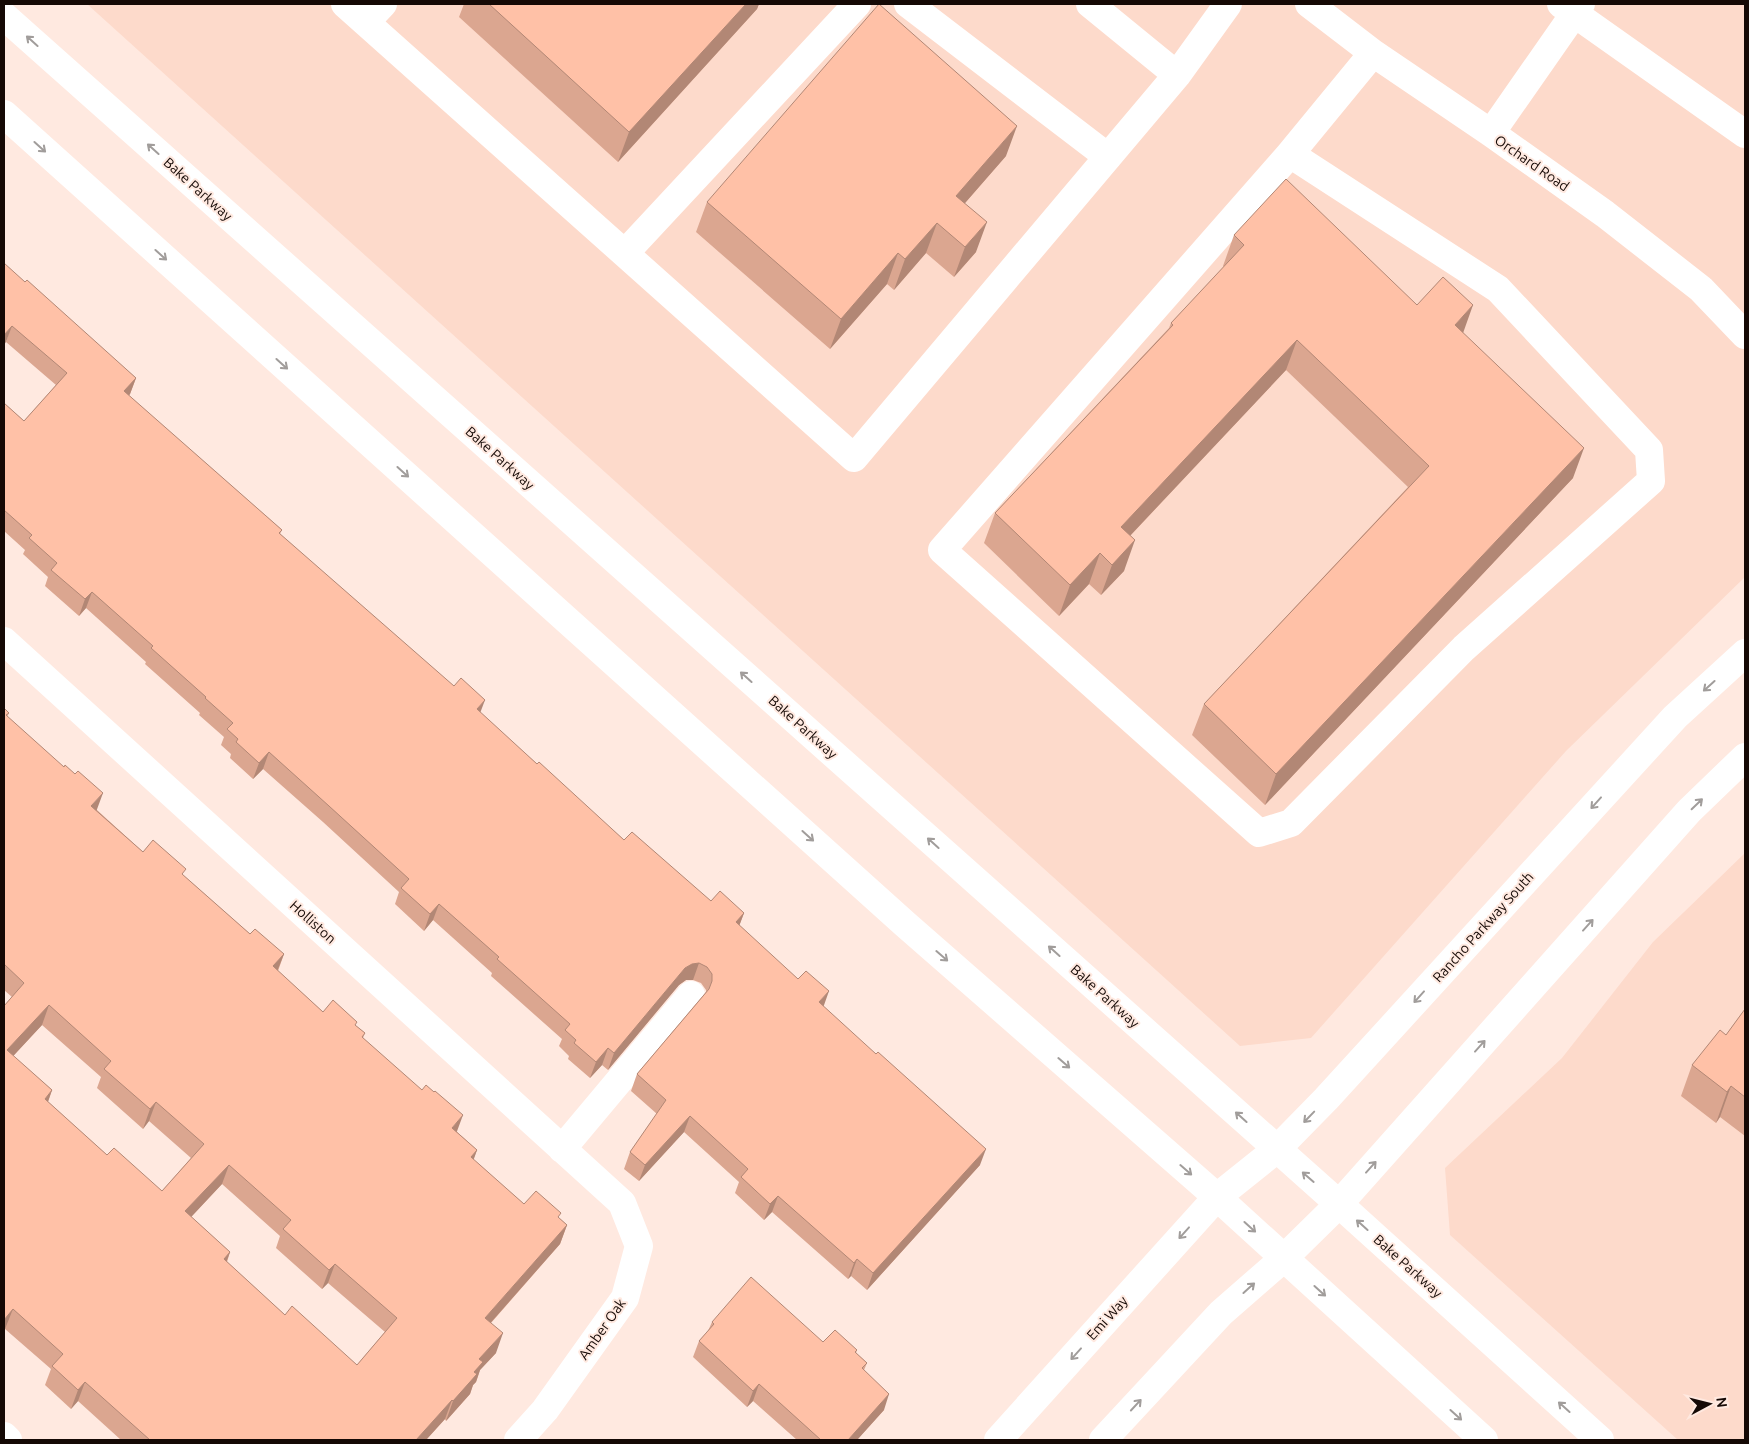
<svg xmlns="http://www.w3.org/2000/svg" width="1749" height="1444" viewBox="0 0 1749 1444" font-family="Ubuntu,sans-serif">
<rect width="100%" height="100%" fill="#ffe9e0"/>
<path fill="#fddacb" d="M 87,4 L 1745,4 L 1745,577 L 1566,751 L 1311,1038 L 1240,1046 Z
M 1745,853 L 1745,1440 L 1678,1440 L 1450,1235 L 1445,1168 L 1562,1058 L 1653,942 Z"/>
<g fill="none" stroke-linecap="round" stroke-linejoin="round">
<path stroke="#fff" stroke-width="28" d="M 345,4 L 854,458 L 1177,75 L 1228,4
M 908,4 L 1108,157
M 1090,4 L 1177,75
M 1309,4 L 1373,53 L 1491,133 L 1605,214 L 1701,289 L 1745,335
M 1561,4 L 1745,134
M 366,22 L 383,4
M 1491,133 L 1581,4
M 1290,154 L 942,550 L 1259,833 L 1291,823 L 1464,648 L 1651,481 L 1649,450 L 1498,289 L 1290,154 L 1373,53
M 625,253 L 857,4
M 4,641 L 622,1203 L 639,1246 L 625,1298 L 545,1410 L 518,1440
M 562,1149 L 691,995
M 4,1436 L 8,1440
M 998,1440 L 1217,1197 L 1277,1149 L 1326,1099 L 1675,717 L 1745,653
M 1103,1440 L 1221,1313 L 1284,1258 L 1339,1204 L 1689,811 L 1745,757"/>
<path stroke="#fff" stroke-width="28" d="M 4,16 L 1339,1204 L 1600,1440
M 4,114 L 905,924 L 1217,1197 L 1484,1440"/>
</g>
<path fill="#dba690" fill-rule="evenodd" d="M 464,4 L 759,4 L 757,9 L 618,162 L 459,17 Z
M 1006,156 L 965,203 L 976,252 L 954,277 L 926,253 L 894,290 L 887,284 L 830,349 L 696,232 L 707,202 Z
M 1234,235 L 1417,305 L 1463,333 L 1573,478 L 1265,805 L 1192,735 L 1204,704 L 1408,487 L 1286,370 L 1130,536 L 1124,571 L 1101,595 L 1089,584 L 1059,616 L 984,543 L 995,513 L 1169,328 L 1171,323 L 1224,267 L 1223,266 Z
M 25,282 L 136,378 L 130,394 L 129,396 L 282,530 L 280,534 L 537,764 L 624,840 L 711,901 L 744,913 L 739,926 L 823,1006 L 980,1165 L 867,1290 L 851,1276 L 848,1279 L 772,1212 L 764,1220 L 735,1193 L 739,1182 L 684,1132 L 639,1181 L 624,1169 L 630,1152 L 657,1114 L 631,1091 L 637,1074 L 706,992 L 706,990 L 701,983 L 693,980 L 686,980 L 679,985 L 608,1070 L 602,1065 L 590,1078 L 568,1059 L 569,1056 L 559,1046 L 562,1039 L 491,976 L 492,973 L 433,920 L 424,931 L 395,904 L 399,892 L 323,822 L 263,769 L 253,779 L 230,758 L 231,754 L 221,745 L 224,737 L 199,715 L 200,713 L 145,664 L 146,662 L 86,608 L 79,616 L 45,586 L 48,577 L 23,554 L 25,550 L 4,531 L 4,403 L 24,421 L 56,385 L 6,342 Z
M 4,708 L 9,713 L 7,717 L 97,810 L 143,852 L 184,876 L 250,934 L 284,954 L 278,971 L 323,1012 L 356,1026 L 365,1033 L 363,1038 L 457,1132 L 477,1150 L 473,1160 L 524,1204 L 559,1218 L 567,1225 L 560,1244 L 491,1323 L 496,1353 L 480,1370 L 476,1382 L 473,1385 L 470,1394 L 446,1421 L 445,1419 L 426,1440 L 121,1440 L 78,1401 L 71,1409 L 45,1385 L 51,1369 L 5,1329 L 4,1331 L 4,1006 L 12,997 L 4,990 ZM 42,1025 L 101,1077 L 97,1088 L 143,1129 L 149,1121 L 191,1158 L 162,1191 L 107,1155 L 48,1102 L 52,1090 L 13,1056 ZM 222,1184 L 280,1236 L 276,1248 L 322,1289 L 328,1283 L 385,1332 L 357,1365 L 285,1315 L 227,1262 L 230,1252 L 191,1217 Z
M 1745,1009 L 1745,1136 L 1720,1117 L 1716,1123 L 1681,1096 L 1692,1065 L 1726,1035 Z
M 712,1322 L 823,1342 L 857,1350 L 856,1353 L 867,1363 L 864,1370 L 884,1410 L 857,1440 L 797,1440 L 753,1401 L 747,1407 L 693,1357 L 699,1341 L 708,1331 Z"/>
<path fill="#b28775" d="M 746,4 L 759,4 L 757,9 L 618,162 L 629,132 Z
M 1017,126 L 1006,156 L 945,226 L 956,196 Z
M 987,222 L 976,252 L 954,277 L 965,247 Z
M 937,223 L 926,253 L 894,290 L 905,259 Z
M 898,253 L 887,284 L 830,349 L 841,319 Z
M 1473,305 L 1462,336 L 1455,325 Z
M 12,326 L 6,342 L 4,345 L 4,335 Z
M 1297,340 L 1286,370 L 1110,557 L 1121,527 Z
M 136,378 L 130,394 L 118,408 L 124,391 Z
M 1584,448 L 1573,478 L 1265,805 L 1276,774 Z
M 1135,540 L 1124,571 L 1101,595 L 1112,565 Z
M 1100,553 L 1089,584 L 1059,616 L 1070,585 Z
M 92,592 L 86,608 L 79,616 L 85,599 Z
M 485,700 L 479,716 L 477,709 Z
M 269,752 L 263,769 L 253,779 L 259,763 Z
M 103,793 L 96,812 L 91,806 Z
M 439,904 L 433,920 L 424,931 L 430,914 Z
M 744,913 L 738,929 L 736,922 Z
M 284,954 L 276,974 L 273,966 Z
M 699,963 L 693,980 L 686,980 L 679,985 L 608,1070 L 614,1053 L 685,968 L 692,964 Z
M 829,991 L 823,1008 L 819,1002 Z
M 49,1005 L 42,1025 L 4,1066 L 7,1050 Z
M 608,1048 L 602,1065 L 590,1078 L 596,1062 Z
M 1731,1086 L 1720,1117 L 1716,1123 L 1727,1092 Z
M 52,1090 L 45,1110 L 45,1099 Z
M 156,1102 L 149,1121 L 143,1129 L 150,1109 Z
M 463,1115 L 456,1134 L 452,1128 Z
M 690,1116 L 684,1132 L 639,1181 L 645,1165 Z
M 986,1149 L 980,1165 L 867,1290 L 873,1273 Z
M 477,1150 L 470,1170 L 471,1157 Z
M 229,1165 L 222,1184 L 178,1231 L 185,1211 Z
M 778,1196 L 772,1212 L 764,1220 L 770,1204 Z
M 567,1225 L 560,1244 L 478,1337 L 485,1318 Z
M 230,1252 L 223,1271 L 224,1259 Z
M 857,1259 L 851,1276 L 848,1279 L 854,1263 Z
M 335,1264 L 328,1283 L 322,1289 L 329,1270 Z
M 13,1309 L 5,1329 L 4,1331 L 4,1320 Z
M 503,1333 L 496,1353 L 480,1370 L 476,1382 L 473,1385 L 470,1394 L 446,1421 L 453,1401 L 479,1359 Z
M 85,1382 L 78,1401 L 71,1409 L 78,1390 Z
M 759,1384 L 753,1401 L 747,1407 L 753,1391 Z
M 889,1394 L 884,1410 L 857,1440 L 848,1440 Z
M 452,1400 L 445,1419 L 426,1440 L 416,1440 Z"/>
<path fill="#ffc1a7" stroke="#b28775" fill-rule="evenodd" d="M 489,4 L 746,4 L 629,132 Z
M 879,4 L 1017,126 L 956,196 L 987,222 L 965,247 L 937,223 L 905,259 L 898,253 L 841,319 L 707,202 Z
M 1286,179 L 1417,305 L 1443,277 L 1473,305 L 1455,325 L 1584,448 L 1276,774 L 1204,704 L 1429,466 L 1297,340 L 1121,527 L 1135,540 L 1112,565 L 1100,553 L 1070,585 L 995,513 L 1173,325 L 1171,323 L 1244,245 L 1234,235 Z
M 4,263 L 25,282 L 27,280 L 136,378 L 124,391 L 282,530 L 279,533 L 454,686 L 461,678 L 485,700 L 477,709 L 537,764 L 539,762 L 624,840 L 632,832 L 711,901 L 720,891 L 744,913 L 736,922 L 798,979 L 806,971 L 829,991 L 819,1002 L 876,1054 L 878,1052 L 986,1149 L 873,1273 L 857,1259 L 854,1263 L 778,1196 L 770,1204 L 741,1177 L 748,1169 L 690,1116 L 645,1165 L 630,1152 L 666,1100 L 637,1074 L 709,989 L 712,981 L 712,974 L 707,967 L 699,963 L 692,964 L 685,968 L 614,1053 L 608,1048 L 596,1062 L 574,1043 L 576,1040 L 565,1030 L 570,1024 L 497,959 L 499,957 L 439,904 L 430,914 L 401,888 L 409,879 L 329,806 L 269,752 L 259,763 L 236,742 L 238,739 L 227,729 L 233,723 L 205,698 L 206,697 L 151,648 L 153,646 L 92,592 L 85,599 L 51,570 L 57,563 L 29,538 L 32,535 L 4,510 L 4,403 L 24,421 L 67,373 L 12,326 L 4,335 Z
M 4,708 L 9,713 L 6,715 L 64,767 L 65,765 L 75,774 L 78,771 L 103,793 L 91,806 L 143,852 L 153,840 L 186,869 L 182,874 L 250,934 L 255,929 L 284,954 L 273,966 L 323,1012 L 333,1000 L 357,1022 L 355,1025 L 365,1033 L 362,1037 L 422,1090 L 426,1085 L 434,1092 L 435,1091 L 463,1115 L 452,1128 L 477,1150 L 471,1157 L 524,1204 L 536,1191 L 561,1213 L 558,1217 L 567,1225 L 485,1318 L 503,1333 L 479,1359 L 483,1362 L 474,1372 L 477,1374 L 453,1401 L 452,1400 L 416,1440 L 150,1440 L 85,1382 L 78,1390 L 52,1366 L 63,1354 L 13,1309 L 4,1320 L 4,1006 L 24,983 L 4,964 ZM 49,1005 L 111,1061 L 104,1069 L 150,1109 L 156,1102 L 204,1144 L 162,1191 L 114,1148 L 107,1155 L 45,1099 L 52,1090 L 7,1050 ZM 229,1165 L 291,1220 L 283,1229 L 329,1270 L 335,1264 L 397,1318 L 357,1365 L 292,1306 L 285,1315 L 224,1259 L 230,1252 L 185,1211 Z
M 1745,1009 L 1745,1097 L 1731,1086 L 1727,1092 L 1692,1065 L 1720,1030 L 1726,1035 Z
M 751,1277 L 823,1342 L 835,1330 L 857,1350 L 855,1352 L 867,1363 L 862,1368 L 889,1394 L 848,1440 L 821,1440 L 759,1384 L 753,1391 L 699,1341 L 714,1324 L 712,1322 Z"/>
<defs><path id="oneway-shaft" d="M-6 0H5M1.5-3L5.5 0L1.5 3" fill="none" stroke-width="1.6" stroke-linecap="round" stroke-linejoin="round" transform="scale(1.25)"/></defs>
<g stroke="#a19d9b">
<use href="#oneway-shaft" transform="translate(32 41) rotate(-138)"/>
<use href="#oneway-shaft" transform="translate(40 147) rotate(42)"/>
<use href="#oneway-shaft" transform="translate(153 149) rotate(-138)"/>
<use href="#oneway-shaft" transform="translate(161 255) rotate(42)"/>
<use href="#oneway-shaft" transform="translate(282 364) rotate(42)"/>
<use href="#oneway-shaft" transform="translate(403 472) rotate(42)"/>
<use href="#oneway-shaft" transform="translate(746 677) rotate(-138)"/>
<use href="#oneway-shaft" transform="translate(1709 686) rotate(138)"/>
<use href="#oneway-shaft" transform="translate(1596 803) rotate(132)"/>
<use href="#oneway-shaft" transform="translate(1697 804) rotate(-44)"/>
<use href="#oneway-shaft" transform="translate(808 836) rotate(42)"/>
<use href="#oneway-shaft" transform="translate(933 843) rotate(-138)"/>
<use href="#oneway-shaft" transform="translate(1588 925) rotate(-48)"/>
<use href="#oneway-shaft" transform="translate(1054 951) rotate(-138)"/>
<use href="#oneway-shaft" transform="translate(942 956) rotate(41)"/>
<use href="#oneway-shaft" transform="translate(1419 997) rotate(132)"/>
<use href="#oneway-shaft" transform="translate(1480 1046) rotate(-48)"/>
<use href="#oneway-shaft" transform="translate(1064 1063) rotate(41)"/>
<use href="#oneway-shaft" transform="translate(1241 1117) rotate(-138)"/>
<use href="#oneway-shaft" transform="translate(1309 1117) rotate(134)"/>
<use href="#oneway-shaft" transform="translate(1371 1167) rotate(-48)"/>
<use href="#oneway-shaft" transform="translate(1186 1170) rotate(41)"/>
<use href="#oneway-shaft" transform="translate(1308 1177) rotate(-139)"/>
<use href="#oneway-shaft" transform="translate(1362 1225) rotate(-138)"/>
<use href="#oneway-shaft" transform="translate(1250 1227) rotate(42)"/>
<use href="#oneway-shaft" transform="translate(1184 1233) rotate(132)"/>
<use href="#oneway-shaft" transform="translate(1249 1288) rotate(-42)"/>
<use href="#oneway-shaft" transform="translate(1320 1291) rotate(42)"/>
<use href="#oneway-shaft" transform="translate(1076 1354) rotate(132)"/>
<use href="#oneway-shaft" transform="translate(1136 1405) rotate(-47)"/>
<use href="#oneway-shaft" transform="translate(1564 1407) rotate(-138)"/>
<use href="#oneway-shaft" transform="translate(1456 1415) rotate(42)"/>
</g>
<g text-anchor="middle" stroke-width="4" stroke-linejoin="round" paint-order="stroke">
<g font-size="14" fill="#150905" stroke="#ffe9e0">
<text transform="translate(1532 163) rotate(35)" y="5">Orchard Road</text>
<text transform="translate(198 189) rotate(42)" y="5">Bake Parkway</text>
<text transform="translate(500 458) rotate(42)" y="5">Bake Parkway</text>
<text transform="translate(803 727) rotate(42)" y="5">Bake Parkway</text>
<text transform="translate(313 922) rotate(42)" y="5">Holliston</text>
<text transform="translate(1483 927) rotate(-48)" y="5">Rancho Parkway South</text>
<text transform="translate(1105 996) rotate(42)" y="5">Bake Parkway</text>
<text transform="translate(1408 1266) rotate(42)" y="5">Bake Parkway</text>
<text transform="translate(1107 1318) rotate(-48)" y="5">Emi Way</text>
<text transform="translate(602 1329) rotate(-55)" y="5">Amber Oak</text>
</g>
</g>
<rect width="1749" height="1444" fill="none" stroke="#150905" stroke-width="10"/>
<g transform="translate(1709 1404) rotate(83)" stroke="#ffe9e0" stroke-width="4" paint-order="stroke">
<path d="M0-4L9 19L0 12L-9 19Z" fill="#150905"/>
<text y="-8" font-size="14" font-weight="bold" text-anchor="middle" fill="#150905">N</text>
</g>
</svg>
